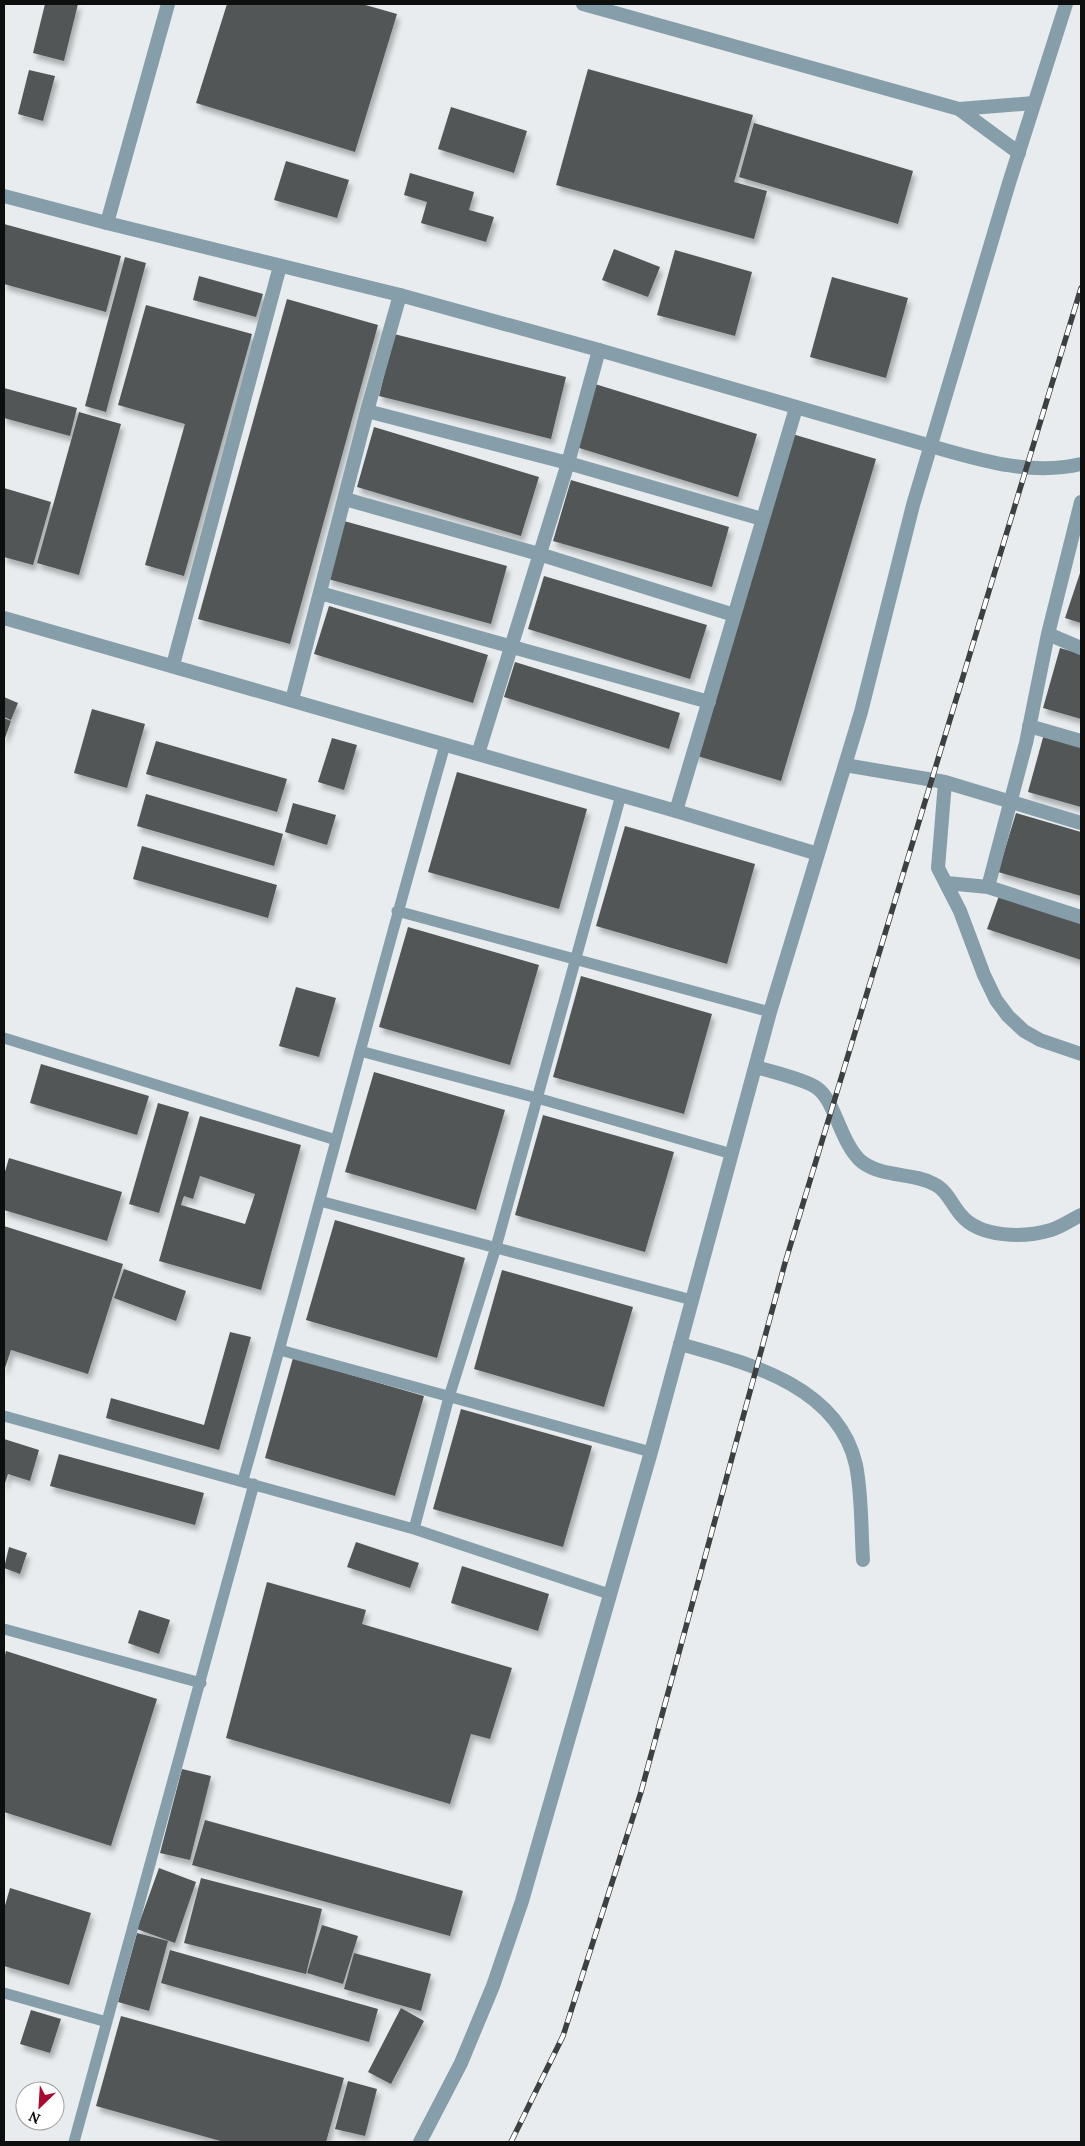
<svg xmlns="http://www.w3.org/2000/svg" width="1085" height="2146" viewBox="0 0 1085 2146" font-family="Lora,serif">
<defs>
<filter id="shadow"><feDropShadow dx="3" dy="5.5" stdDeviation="2.5" flood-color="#0004"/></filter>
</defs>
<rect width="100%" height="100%" fill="#e8ecee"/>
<path fill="#525657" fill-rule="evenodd" filter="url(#shadow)" d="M 45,4 L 78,4 L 64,61 L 33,53 Z
M 227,4 L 362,4 L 397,14 L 355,152 L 196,103 Z
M 588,69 L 753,115 L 734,182 L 767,191 L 754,239 L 556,185 Z
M 29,70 L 55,76 L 43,121 L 18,114 Z
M 451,107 L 527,131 L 514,173 L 438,149 Z
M 754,123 L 913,171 L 898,224 L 739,177 Z
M 286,161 L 349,180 L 337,218 L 274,200 Z
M 410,173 L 474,192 L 469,210 L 494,217 L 486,242 L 421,223 L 427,202 L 404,195 Z
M 4,224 L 121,256 L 106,312 L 4,284 Z
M 614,249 L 660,267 L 648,297 L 602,280 Z
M 675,250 L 752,272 L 735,336 L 657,315 Z
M 125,257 L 146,263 L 106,412 L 85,406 Z
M 199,276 L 263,294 L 256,317 L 193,300 Z
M 832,277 L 908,298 L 886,378 L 810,357 Z
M 287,299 L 378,325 L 290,644 L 198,619 Z
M 146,305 L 252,334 L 184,576 L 145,565 L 185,424 L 118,405 Z
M 394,334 L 566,377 L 551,439 L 379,396 Z
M 595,384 L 757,434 L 738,497 L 576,447 Z
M 4,388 L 77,408 L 70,436 L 4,418 Z
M 79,412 L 121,424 L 79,575 L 37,563 Z
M 374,427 L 539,477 L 521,536 L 357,487 Z
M 789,433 L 876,459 L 781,781 L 694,755 Z
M 571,480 L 729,527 L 712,587 L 553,541 Z
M 4,488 L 51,502 L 33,565 L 4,557 Z
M 344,521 L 507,566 L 491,624 L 328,579 Z
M 1081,570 L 1081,623 L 1065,618 Z
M 544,576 L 707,625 L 690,679 L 528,629 Z
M 329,606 L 488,655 L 473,703 L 314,654 Z
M 1060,648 L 1081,654 L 1081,719 L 1043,708 Z
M 515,662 L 680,713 L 669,749 L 504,697 Z
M 4,697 L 18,703 L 11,720 L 4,717 Z
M 92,709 L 145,724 L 127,788 L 74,773 Z
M 4,718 L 11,721 L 4,741 Z
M 1044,734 L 1081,744 L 1081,807 L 1028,792 Z
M 332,738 L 357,745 L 344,790 L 318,782 Z
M 156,741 L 287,779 L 277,812 L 146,774 Z
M 457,772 L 587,809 L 559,909 L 428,872 Z
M 146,794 L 283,834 L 274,866 L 137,826 Z
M 293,803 L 336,815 L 327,845 L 285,832 Z
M 1016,813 L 1081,832 L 1081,896 L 998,872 Z
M 625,826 L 755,864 L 727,964 L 596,926 Z
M 142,846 L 277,885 L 268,918 L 133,879 Z
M 1000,893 L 1081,921 L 1081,960 L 987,929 Z
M 408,927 L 539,965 L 510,1065 L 379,1027 Z
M 581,976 L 712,1014 L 684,1114 L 553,1077 Z
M 296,987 L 336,998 L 319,1057 L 279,1046 Z
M 41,1064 L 149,1096 L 137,1135 L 30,1103 Z
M 374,1072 L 505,1110 L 476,1210 L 345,1172 Z
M 158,1103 L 189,1112 L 159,1213 L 129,1204 Z
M 543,1115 L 674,1152 L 645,1252 L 515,1215 Z
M 200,1116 L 301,1145 L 261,1290 L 159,1261 ZM 200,1176 L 255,1194 L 245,1224 L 181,1205 L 184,1196 L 193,1199 Z
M 9,1158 L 122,1192 L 107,1241 L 4,1210 L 4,1175 Z
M 335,1220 L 465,1258 L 437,1358 L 306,1320 Z
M 4,1226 L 123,1264 L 88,1374 L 11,1350 L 4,1371 Z
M 124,1269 L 186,1291 L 176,1321 L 114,1298 Z
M 502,1270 L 633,1307 L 604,1407 L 474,1369 Z
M 230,1332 L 251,1337 L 219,1450 L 106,1418 L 111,1398 L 204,1425 Z
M 293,1358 L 424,1396 L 395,1496 L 265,1458 Z
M 461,1409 L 592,1446 L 563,1547 L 433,1509 Z
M 4,1439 L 39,1450 L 30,1481 L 8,1474 L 4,1486 Z
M 59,1454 L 204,1493 L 195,1525 L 50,1486 Z
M 356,1542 L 419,1563 L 410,1588 L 347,1567 Z
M 9,1547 L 27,1553 L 20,1574 L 4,1568 Z
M 462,1566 L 549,1594 L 538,1631 L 451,1603 Z
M 267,1582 L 366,1610 L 362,1624 L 512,1668 L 490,1739 L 471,1734 L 450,1804 L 226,1738 Z
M 139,1610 L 170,1620 L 159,1654 L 128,1643 Z
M 6,1651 L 157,1699 L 111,1846 L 4,1812 L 4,1659 Z
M 182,1769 L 211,1776 L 190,1860 L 160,1853 Z
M 205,1820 L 463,1891 L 450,1936 L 192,1865 Z
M 159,1868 L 196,1882 L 175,1943 L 137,1929 Z
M 201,1878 L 322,1909 L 306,1974 L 184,1943 Z
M 10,1888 L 91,1913 L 69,1985 L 4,1966 L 4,1909 Z
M 322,1925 L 358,1936 L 343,1984 L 307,1973 Z
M 137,1933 L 168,1941 L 149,2011 L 118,2002 Z
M 170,1950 L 378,2009 L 369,2042 L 161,1983 Z
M 354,1953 L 431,1974 L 421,2011 L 344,1989 Z
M 401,2008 L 424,2021 L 391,2084 L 368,2072 Z
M 31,2010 L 61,2019 L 50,2053 L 20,2044 Z
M 121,2016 L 344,2078 L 326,2142 L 224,2142 L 96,2106 Z
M 348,2081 L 377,2089 L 365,2136 L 335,2129 Z"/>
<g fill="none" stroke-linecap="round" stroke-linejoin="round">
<path stroke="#869ea9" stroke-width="11" d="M 397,911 L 770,1012
M 4,1038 L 336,1140
M 360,1051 L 537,1098 L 732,1154
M 320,1201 L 692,1300
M 280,1350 L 651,1452
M 4,1416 L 414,1529 L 609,1594
M 243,1480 C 312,1236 375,989 445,745
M 414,1529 L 449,1397 L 496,1247 L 621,795
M 4,1629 L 201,1683
M 4,1993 L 107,2022
M 74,2142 L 254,1484"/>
<path stroke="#869ea9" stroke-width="14" d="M 583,4 L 959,109 L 1034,103
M 959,109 L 1019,153
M 107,223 L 168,4
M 367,411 L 568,463 L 762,519
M 931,446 C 980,460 1030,476 1081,464
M 345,499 L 539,554 L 734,615
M 320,593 L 709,702
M 1048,634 L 1081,648
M 173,665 L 280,266
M 292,700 L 367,411 L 400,295
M 1029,726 L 1081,741
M 478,754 L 568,463 L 599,350
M 845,765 L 945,782 L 1081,823
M 945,782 L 938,868 L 960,911 L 984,975 L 996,1000 L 1008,1016 L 1024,1031 L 1040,1040 L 1081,1054
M 676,811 L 796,408
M 947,883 L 988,887 L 1081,917
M 988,887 L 1026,743 L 1048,634 L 1081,502
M 756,1067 C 772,1072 804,1079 817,1088 C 835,1100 841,1145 862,1162 C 884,1178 912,1172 934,1184 C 947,1190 952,1205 961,1215 C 980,1238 1024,1238 1051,1230 C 1061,1227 1071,1220 1081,1215
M 680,1344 C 747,1363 838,1385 856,1465 C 862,1495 861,1529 863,1560"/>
<path stroke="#869ea9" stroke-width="14" d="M 4,196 L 107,223 L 400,295 L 599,350 L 931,446
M 4,618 L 676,811 L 818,854
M 420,2142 L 461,2063 L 493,1986 L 522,1901 L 651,1452 L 770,1012 L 861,712 L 913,505 L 1009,183 L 1066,4"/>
<g stroke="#3d4040" stroke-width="5.5">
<path id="rail" d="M 511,2142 L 563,2036 L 641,1792 L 785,1263 L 1081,288"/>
</g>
<use href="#rail" stroke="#fff" stroke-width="4" stroke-dasharray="11" stroke-linecap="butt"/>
</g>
<rect width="1085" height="2146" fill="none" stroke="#0d0f0f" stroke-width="10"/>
<g transform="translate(40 2106) rotate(205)"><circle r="24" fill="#ffffff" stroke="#9e9f9f"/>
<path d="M0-4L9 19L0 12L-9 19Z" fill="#a60c31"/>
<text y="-8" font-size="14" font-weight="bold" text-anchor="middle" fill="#0d0f0f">N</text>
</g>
</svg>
